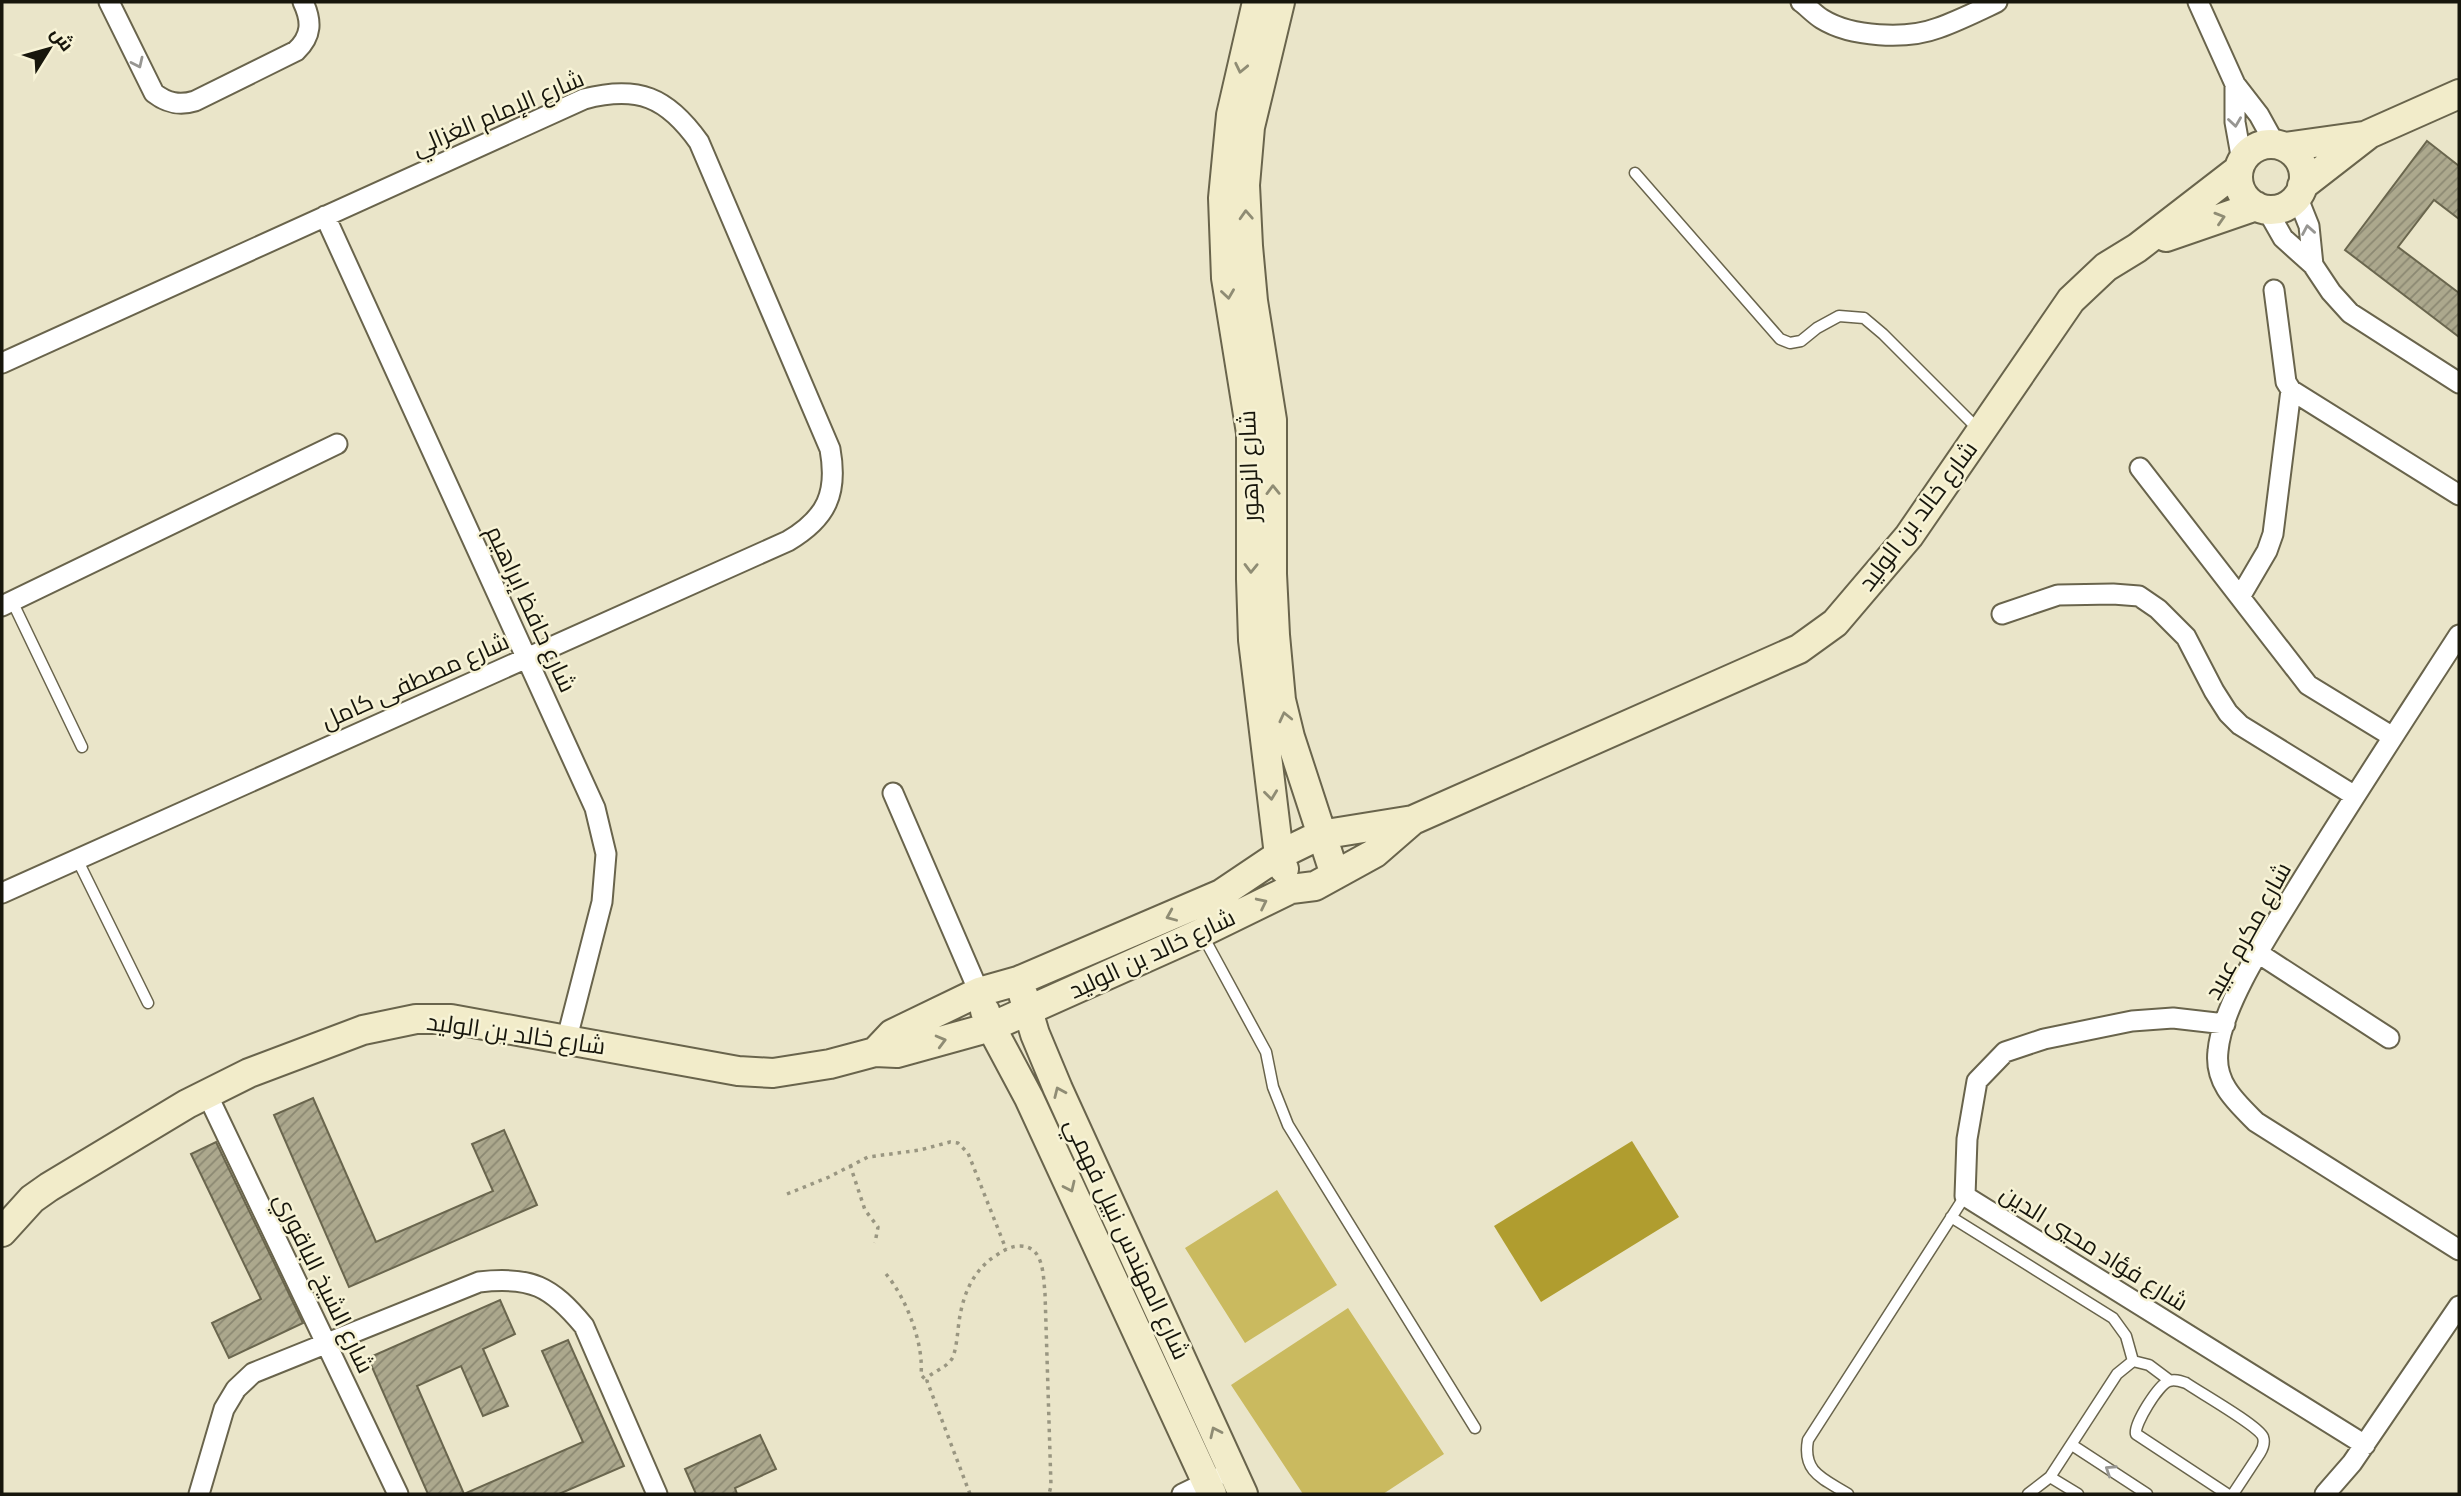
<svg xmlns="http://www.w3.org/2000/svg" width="2461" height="1496" viewBox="0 0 2461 1496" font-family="Karla,Cairo,sans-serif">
<defs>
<pattern id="building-hatch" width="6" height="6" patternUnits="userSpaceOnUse" patternTransform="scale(1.75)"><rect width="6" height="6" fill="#aca88d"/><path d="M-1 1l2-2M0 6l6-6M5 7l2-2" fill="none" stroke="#8b8872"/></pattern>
</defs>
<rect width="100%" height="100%" fill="#eae5c9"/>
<path fill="#caba5f" d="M 1277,1190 L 1337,1285 L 1245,1343 L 1185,1248 Z
M 1348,1308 L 1444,1454 L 1383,1494 L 1303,1494 L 1231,1385 Z"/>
<path fill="#b09d2f" d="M 1632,1141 L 1679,1217 L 1541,1302 L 1494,1226 Z"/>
<path fill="url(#building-hatch)" stroke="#6a664e" stroke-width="2" d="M 2427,141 L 2459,166 L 2459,219 L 2434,200 L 2398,247 L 2459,293 L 2459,337 L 2345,250 Z
M 313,1098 L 376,1242 L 493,1191 L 472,1144 L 504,1130 L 537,1205 L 349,1287 L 274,1115 Z
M 216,1142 L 303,1323 L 229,1358 L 212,1323 L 261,1299 L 191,1154 Z
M 500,1300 L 515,1334 L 483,1349 L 508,1406 L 483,1416 L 461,1366 L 417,1386 L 464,1494 L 583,1442 L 542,1351 L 568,1340 L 624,1466 L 559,1494 L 428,1494 L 368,1358 Z
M 760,1435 L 776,1469 L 735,1488 L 737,1494 L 696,1494 L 685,1469 Z"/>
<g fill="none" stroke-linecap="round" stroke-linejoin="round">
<g stroke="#69644c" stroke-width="13">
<path id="lane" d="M 1635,173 L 1780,339 L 1790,343 L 1801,341 L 1817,328 L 1839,316 L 1864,318 L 1883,334 L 1978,429
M 12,601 L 82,747
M 77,859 L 148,1003
M 1203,936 L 1266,1052 L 1273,1087 L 1288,1125 L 1475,1428
M 1951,1217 L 2113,1318 L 2126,1336 L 2133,1361
M 2072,1445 L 2147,1494
M 2050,1477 L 2078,1494
M 1848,1494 C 1824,1479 1802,1473 1808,1440 L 1965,1196
M 2028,1494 L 2050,1477 L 2117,1374 L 2133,1361 L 2149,1365 L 2169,1380
M 2227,1494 L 2136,1434 C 2134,1424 2158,1385 2169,1381 C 2175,1379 2180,1381 2186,1383 C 2199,1392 2259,1426 2263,1437 C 2265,1443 2263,1448 2260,1453 L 2233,1494"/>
</g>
<g stroke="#69644c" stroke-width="23">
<path id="street" d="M 109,2 L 154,93 C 167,103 179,106 195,101 L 296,51 C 312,36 312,21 303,2
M 1801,2 C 1808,7 1814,14 1822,19 C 1851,37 1906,40 1938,28 C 1958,21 1978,11 1997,2
M 2198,2 L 2235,84 L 2259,115 L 2275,144
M 2235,84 L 2235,122 L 2242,161
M 2297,196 L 2309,226 L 2313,265
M 2267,210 L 2283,238 L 2313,265 L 2331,292 L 2350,313 L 2459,383
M 325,216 L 595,808 L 606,854 L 602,902 L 567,1038
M 2274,290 L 2286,382 L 2291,390 L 2459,495
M 2,363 L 584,99 C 638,85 667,97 699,142 L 830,449 C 838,493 827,518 788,541 L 2,893
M 2140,468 L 2308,685 L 2393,737
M 2240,597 L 2267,551 L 2273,534 L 2291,390
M 2,606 L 337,444
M 2002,614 L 2058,595 L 2113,594 L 2139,596 L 2158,609 L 2186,637 L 2214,691 L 2228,713 L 2240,725 L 2355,796
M 2459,635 C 2404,720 2349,804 2296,890 C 2271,931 2222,1004 2218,1051 C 2214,1083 2236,1102 2256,1122 L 2459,1250
M 893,793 L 979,992
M 2258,953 L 2389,1038
M 2225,1024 L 2173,1018 L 2132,1021 L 2044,1039 L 2005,1052 L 1977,1081 L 1967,1139 L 1965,1196 L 2365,1445
M 207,1094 L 398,1494
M 199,1494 L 224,1409 L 236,1389 L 253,1373 L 479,1282 C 531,1276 551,1286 584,1326 L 657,1494
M 1182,1494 L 1215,1478
M 2325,1494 L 2352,1463 L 2459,1306"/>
</g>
<g stroke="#69644c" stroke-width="32">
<path id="secondary" d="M 1257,2 L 1231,115 L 1223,198 L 1226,278 L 1251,433 L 1251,579 L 1253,640 L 1279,855 L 1284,869
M 1280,2 L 1250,127 L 1245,185 L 1248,246 L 1253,301 L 1272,420 L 1272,574 L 1275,635 L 1281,700 L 1290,737 L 1335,875
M2238 177a33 33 0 1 1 66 0a33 33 0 1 1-66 0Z
M 2286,147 L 2363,136
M 2302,186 L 2369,134 L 2459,94
M 2166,237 L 2256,206
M 1023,994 L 1035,1034 L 1058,1089 L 1243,1494
M 985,1011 L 991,1027 L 1029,1098 L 1212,1494
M 875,1052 L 892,1034 L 979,992 L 1018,981 L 1221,894 L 1279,855 L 1320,835 L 1413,820 L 1799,649 L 1835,623 L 1909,536 L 2071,300 L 2106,267 L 2137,248 L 2238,170
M 2,1232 L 32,1199 L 49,1187 L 187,1104 L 249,1073 L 363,1030 L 416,1019 L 451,1019 L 738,1071 L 773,1073 L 830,1064 L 875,1052 L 897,1053 L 991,1027 L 1201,933 L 1291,889 L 1315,886 L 1375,853 L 1413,820"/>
</g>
<path stroke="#999681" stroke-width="3.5" stroke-dasharray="3.5 5" stroke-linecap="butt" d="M 850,1165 L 865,1210 L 878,1227 L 875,1243
M 787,1194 L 829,1177 L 868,1157 L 920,1150 L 950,1142 L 958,1143 L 968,1153 L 1006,1249
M 886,1274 C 906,1298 924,1343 921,1375 L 927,1381
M 970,1494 L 927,1381 L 928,1377 C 936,1370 948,1367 953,1357 C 956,1348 957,1339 958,1330 C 961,1300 970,1273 995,1256 C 1003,1251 1010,1246 1020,1246 C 1044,1246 1043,1275 1045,1293 L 1051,1486 L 1049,1494"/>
<use href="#lane" stroke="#fff" stroke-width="10"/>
<use href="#street" stroke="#fff" stroke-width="19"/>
<use href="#secondary" stroke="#f2ecca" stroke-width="28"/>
</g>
<defs><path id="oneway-chevron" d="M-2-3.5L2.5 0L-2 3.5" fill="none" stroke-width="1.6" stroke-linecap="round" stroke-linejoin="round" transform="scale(1.75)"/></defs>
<g stroke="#979692">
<use href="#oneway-chevron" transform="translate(138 63) rotate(65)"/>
<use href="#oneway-chevron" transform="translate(2235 122) rotate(82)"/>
<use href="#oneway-chevron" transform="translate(2308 230) rotate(-100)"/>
<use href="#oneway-chevron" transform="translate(2110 1470) rotate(-147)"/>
</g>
<g stroke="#8f8c74">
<use href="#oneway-chevron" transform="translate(1241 68) rotate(102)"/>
<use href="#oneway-chevron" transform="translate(1246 215) rotate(-93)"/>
<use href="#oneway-chevron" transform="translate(2220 218) rotate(-17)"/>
<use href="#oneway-chevron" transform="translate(1228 294) rotate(82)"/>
<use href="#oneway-chevron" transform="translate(1273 490) rotate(-91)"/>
<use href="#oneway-chevron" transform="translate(1251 568) rotate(91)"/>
<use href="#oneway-chevron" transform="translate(1285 717) rotate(-103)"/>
<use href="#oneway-chevron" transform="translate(1271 795) rotate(83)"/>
<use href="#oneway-chevron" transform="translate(1262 903) rotate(-26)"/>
<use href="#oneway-chevron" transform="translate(1171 916) rotate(157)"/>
<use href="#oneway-chevron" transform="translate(941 1041) rotate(-15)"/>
<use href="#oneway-chevron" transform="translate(1059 1092) rotate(-114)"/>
<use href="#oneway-chevron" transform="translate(1070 1187) rotate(65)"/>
<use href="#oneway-chevron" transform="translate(1215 1432) rotate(-115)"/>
</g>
<g text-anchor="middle" stroke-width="5" stroke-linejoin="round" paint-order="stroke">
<g font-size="24" fill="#17160c" stroke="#f7f3d6">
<text transform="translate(498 113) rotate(-23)" y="8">شارع الإمام الغزالي</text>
<text transform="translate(1249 466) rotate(-92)" y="8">شارع الزهور</text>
<text transform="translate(1918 516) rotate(-53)" y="8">شارع خالد بن الوليد</text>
<text transform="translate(531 609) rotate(65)" y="8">شارع حافظ إبراهيم</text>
<text transform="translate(415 681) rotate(-24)" y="8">شارع مصطفى كامل</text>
<text transform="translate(2248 931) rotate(-61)" y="8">شارع مكرم عبيد</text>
<text transform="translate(1152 954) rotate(-25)" y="8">شارع خالد بن الوليد</text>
<text transform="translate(516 1034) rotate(8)" y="8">شارع خالد بن الوليد</text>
<text transform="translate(1127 1239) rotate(65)" y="8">شارع المهندس نبيل فهمي</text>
<text transform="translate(2094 1248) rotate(32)" y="8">شارع فؤاد محيي الدين</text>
<text transform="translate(324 1283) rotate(64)" y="8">شارع الشيخ الباقوري</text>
</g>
</g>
<rect width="2461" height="1496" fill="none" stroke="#17160c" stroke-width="7"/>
<g transform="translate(49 49) rotate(53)" stroke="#f7f3d6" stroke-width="5" paint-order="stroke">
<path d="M0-5L12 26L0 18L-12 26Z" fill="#17160c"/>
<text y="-10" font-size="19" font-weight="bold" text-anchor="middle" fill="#17160c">ش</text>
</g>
</svg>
